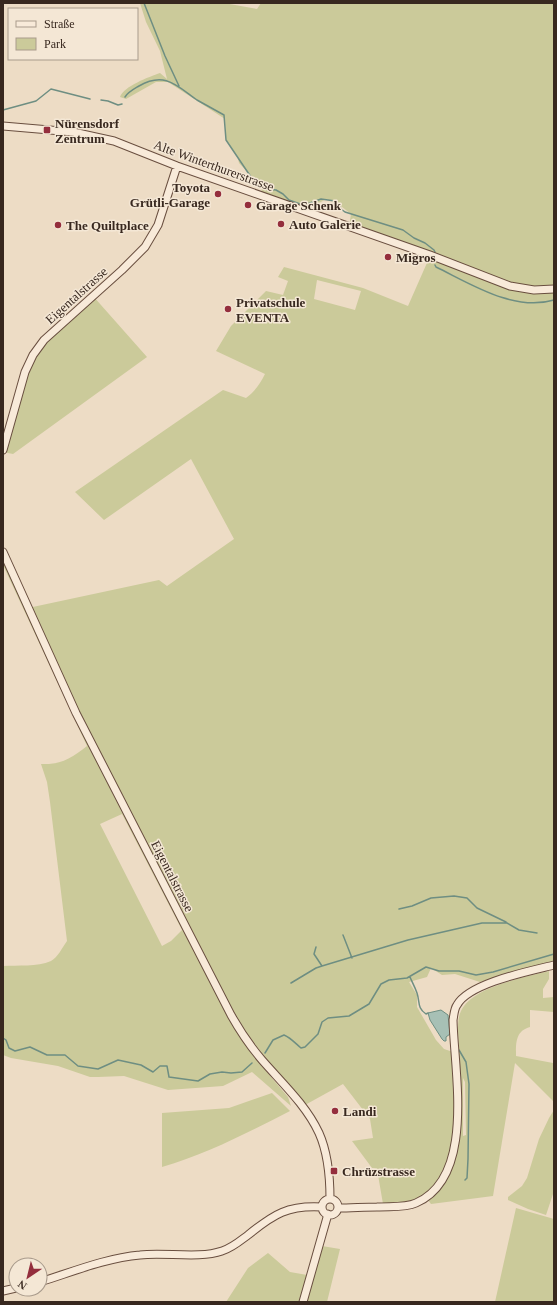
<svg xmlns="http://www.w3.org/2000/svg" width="557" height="1305" viewBox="0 0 557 1305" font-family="'Times New Roman',serif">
<rect width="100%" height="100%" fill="#eddcc5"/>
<path fill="#cbca9a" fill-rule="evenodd" d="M 140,3 L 224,3 L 257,9 L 261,3 L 554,3 L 554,961 L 516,971 L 480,982 L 455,974 L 442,975 L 431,968 L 427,977 L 409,982 L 417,995 L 417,1007 L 436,1040 L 444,1049 L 453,1052 L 456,1105 L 451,1150 L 447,1168 L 435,1186 L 415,1201 L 405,1204 L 383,1204 L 377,1169 L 372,1168 L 352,1141 L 373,1138 L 370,1119 L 343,1084 L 305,1105 L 266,1060 L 261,1065 L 288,1097 L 291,1106 L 252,1072 L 223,1086 L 168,1090 L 124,1076 L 98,1077 L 90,1077 L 58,1066 L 11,1058 L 3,1055 L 3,966 C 18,965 37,967 51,961 C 58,957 62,948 67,941 L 50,802 L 47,782 L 41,764 C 61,765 72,758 87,746 L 3,565 L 3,552 L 28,608 L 159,580 L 167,586 L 234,539 L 191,459 L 104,520 L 75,492 L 223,390 L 246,398 C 255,391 260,384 265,374 L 216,351 L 231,326 L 266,291 L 283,295 L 288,281 L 278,277 L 284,267 L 363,288 L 408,306 L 430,256 L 349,227 L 351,214 L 337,203 L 326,199 L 305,211 L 261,195 L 262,187 L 239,163 L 238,158 L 226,140 L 225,119 L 168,82 L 156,82 L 126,99 L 120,97 C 124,86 149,77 160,73 L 167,79 L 160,51 L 146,22 ZM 317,280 L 361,291 L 355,310 L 314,299 ZM 122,814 L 182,930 L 171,941 L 162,946 L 100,824 Z
M 93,296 L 147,357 L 13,454 L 3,452 L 25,372 L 37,349 Z
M 549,971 L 549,979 L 543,989 L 543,998 L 554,997 L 554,1012 L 530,1010 L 530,1027 C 515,1031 516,1044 516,1056 L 553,1063 L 554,1062 L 554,1102 L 515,1063 L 493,1196 L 431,1204 L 428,1200 C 436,1193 444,1186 448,1177 C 468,1139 460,1074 458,1032 C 458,1025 458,1017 461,1011 C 472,987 525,977 549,971 ZM 463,1078 L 465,1082 L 466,1135 L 463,1136 Z
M 272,1093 L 290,1111 C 249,1132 207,1154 162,1167 L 162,1113 L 229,1108 Z
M 554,1110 L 554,1191 L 546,1215 L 528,1209 L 508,1200 L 508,1197 L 522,1186 L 527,1178 L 539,1139 L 549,1118 Z
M 516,1208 L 554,1219 L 554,1302 L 495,1302 Z
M 322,1246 L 340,1249 L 327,1302 L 226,1302 L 248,1268 L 268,1253 L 290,1272 L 313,1276 Z"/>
<path fill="#a7c0b5" stroke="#6e8e82" d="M 441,1010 L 448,1015 L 450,1034 L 446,1037 L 446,1041 L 444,1041 L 442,1039 L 430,1020 L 428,1013 Z"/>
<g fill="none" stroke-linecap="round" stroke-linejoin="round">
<path stroke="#6e8e82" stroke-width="1.5" d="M 144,3 L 165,56 L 179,86
M 125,97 C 128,92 134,89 139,86 C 165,71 177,86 197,100 C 206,105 215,110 224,115 L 226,140 L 255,183 L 267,189 L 276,190 L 283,194 L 289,200 L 300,204 L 307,204 L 321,199 L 335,201 L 338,204 L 341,209 L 345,212 L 403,230 L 414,238 L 425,243 L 434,250 L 435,252
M 101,100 L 108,101 L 118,105 L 122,104
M 3,110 L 36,101 L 51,89 L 90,99
M 435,265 L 436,267 C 471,284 514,312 554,300
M 399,909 L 412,906 L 431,898 L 454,896 L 467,898 L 477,908 L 506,922
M 343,935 L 352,958
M 316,947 L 314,954 L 322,966
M 410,977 C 412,982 415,987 417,993 C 420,1002 417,1008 426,1014 L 428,1013
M 291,983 L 316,968 L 322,966 L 408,940 L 482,923 L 507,923 L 519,930 L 537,933
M 3,1038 L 6,1040 L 9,1048 L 15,1051 L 30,1047 L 47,1055 L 65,1055 L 78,1066 L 98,1069 L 118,1060 L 141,1065 L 153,1072 L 160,1066 L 167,1066 L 169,1077 L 198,1081 L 210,1074 L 222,1072 L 231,1073 L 242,1072 L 252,1063
M 459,1050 L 466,1062 L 469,1084 L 468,1159 L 467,1178 L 465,1180
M 265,1053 L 273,1040 L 284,1035 C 291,1038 295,1043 301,1048 L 305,1047 L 318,1034 L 322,1022 L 328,1018 L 349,1016 L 369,1004 L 381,984 L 389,980 L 407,978 L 426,967 L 439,971 L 459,971 L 476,975 L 493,972 L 554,954"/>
<g stroke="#694e3f" stroke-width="9">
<path id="secondary" d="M 3,126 L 73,132 L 114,141 L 177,166 L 430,255 L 510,286 L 534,290 L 554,289
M 3,450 L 25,372 L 33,355 L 44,340 L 122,270 L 145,247 L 158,225 L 177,166
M 3,552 L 76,713 L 231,1015 C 240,1031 250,1046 262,1060 C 282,1083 306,1105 319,1133 C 328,1153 330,1177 330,1199
M322 1207a8 8 0 1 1 16 0a8 8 0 1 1-16 0Z
M 338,1208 C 351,1208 364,1207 377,1207 C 390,1206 405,1208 416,1203 C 476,1177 454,1071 453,1020 C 454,1015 454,1009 457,1005 C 469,983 530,971 554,965
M 40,1282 C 72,1272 106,1258 140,1255 C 165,1252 199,1259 222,1251 C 232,1248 240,1241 248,1235 C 274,1214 288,1205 322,1207
M 3,1291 L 16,1288
M 303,1302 L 328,1214"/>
</g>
<use href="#secondary" stroke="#f8ead9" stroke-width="7"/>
</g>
<g fill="#942e3d" stroke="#f4e7d5" stroke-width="1.5">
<rect x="43" y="126" width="8" height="8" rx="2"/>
<circle cx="218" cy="194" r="4"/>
<circle cx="248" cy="205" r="4"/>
<circle cx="281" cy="224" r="4"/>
<circle cx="58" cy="225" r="4"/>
<circle cx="388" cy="257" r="4"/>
<circle cx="228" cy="309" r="4"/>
<circle cx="335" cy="1111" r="4"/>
<rect x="330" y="1167" width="8" height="8" rx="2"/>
</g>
<g text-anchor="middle" stroke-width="3" stroke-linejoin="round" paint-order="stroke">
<g font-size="13" font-weight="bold" fill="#38281f" stroke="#f4e7d5" text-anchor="start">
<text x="55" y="128">Nürensdorf<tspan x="55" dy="15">Zentrum</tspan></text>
<text x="210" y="192" text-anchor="end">Toyota<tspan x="210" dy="15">Grütli-Garage</tspan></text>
<text x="256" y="210">Garage Schenk</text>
<text x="289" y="229">Auto Galerie</text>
<text x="66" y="230">The Quiltplace</text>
<text x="396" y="262">Migros</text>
<text x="236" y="307">Privatschule<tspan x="236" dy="15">EVENTA</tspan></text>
<text x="343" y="1116">Landi</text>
<text x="342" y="1176">Chrüzstrasse</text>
</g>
<g font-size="13" fill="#38281f" stroke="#f4e7d5">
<text transform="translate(214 165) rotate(20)" y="5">Alte Winterthurerstrasse</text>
<text transform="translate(76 295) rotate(-42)" y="5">Eigentalstrasse</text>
<text transform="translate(173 876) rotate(63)" y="5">Eigentalstrasse</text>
</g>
</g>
<rect width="557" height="1305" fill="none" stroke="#38281f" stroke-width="8"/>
<rect x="8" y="8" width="130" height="52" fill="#f4e7d5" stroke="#a99b8c"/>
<rect x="16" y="21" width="20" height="6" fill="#f8ead9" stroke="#a99b8c"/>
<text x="44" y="28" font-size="12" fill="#38281f">Straße</text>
<rect x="16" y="38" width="20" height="12" fill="#cbca9a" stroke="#a99b8c"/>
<text x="44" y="48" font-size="12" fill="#38281f">Park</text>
<g transform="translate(28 1277) rotate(215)"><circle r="19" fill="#f4e7d5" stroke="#a99b8c"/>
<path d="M0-3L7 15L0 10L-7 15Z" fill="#942e3d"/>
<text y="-6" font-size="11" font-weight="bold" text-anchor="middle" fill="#38281f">N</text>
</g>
</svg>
